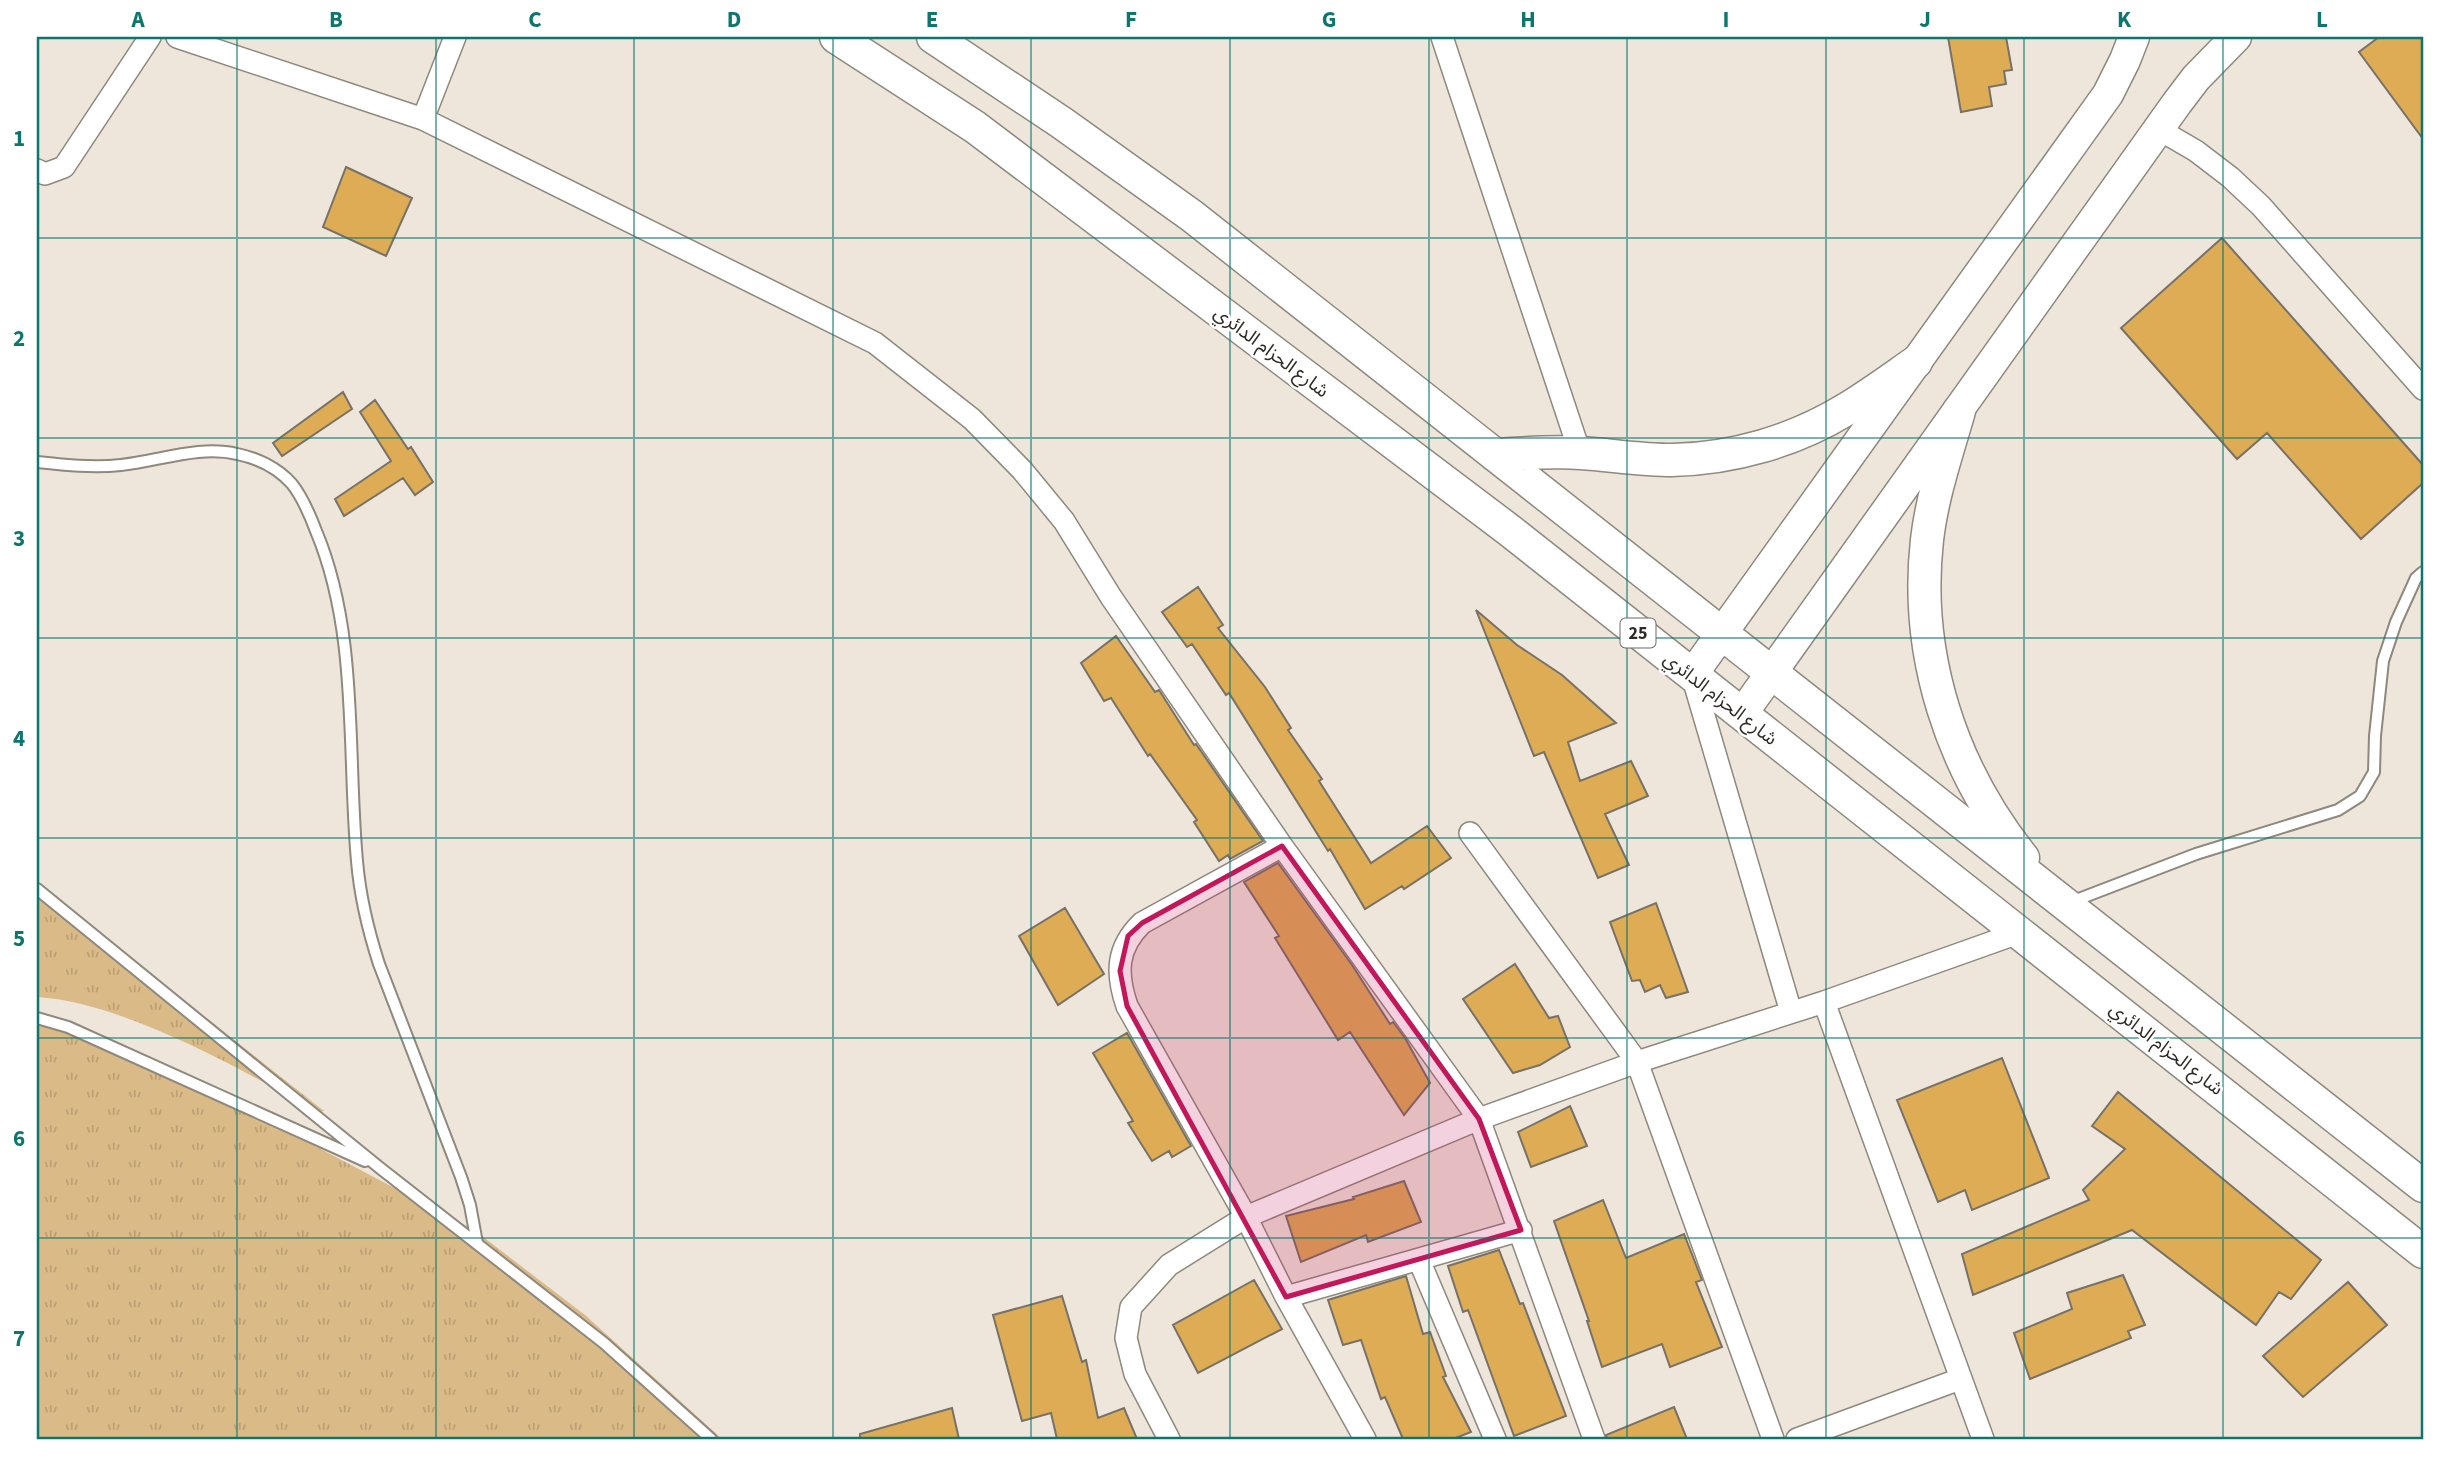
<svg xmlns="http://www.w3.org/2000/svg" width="2460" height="1476" viewBox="0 0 2460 1476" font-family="'Source Sans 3','Noto Sans Arabic',sans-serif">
<defs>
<pattern id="grass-tufts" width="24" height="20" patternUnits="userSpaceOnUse" patternTransform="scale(1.75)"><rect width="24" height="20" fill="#daba87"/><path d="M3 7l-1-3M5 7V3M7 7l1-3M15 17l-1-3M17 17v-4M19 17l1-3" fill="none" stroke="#bba074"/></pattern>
</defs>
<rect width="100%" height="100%" fill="#eee6db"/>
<path fill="url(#grass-tufts)" d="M 37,884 L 324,1111 L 316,1112 C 242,1069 122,1002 37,997 Z
M 50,1021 L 139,1053 L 474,1230 L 585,1315 L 722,1439 L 37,1439 L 37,1022 Z"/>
<path fill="#ddac55" stroke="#777167" stroke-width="2" d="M 1948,37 L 2006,37 L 2012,70 L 2004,71 L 2006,84 L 1989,87 L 1992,106 L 1961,112 Z
M 2379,37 L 2423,37 L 2423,139 L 2359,52 Z
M 346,167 L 412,198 L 386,256 L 323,227 Z
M 2222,238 L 2423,465 L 2423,483 L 2361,539 L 2267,433 L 2237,459 L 2121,328 Z
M 343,392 L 352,409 L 282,456 L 273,443 Z
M 375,400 L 408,449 L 411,447 L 433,482 L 415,495 L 403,478 L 344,516 L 335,499 L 391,461 L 360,412 Z
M 1198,587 L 1223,625 L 1218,628 L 1265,687 L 1291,728 L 1288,730 L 1322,779 L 1319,781 L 1371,863 L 1427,826 L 1451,858 L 1404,889 L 1402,886 L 1365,909 L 1330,849 L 1328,851 L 1229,693 L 1226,695 L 1192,644 L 1187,647 L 1162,612 Z
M 1476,610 L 1517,645 L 1562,675 L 1616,723 L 1568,742 L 1580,781 L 1631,761 L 1648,796 L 1605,814 L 1629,865 L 1598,878 L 1544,752 L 1534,756 Z
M 1116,636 L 1155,692 L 1159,690 L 1194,745 L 1196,744 L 1263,841 L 1230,859 L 1228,855 L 1219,861 L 1194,822 L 1197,820 L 1150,754 L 1148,756 L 1111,698 L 1104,701 L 1081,663 Z
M 1278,863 L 1352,965 L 1390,1024 L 1393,1022 L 1405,1038 L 1430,1083 L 1404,1115 L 1350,1032 L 1338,1040 L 1275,938 L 1279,936 L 1244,882 Z
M 1656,903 L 1688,992 L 1666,998 L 1660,985 L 1645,992 L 1640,980 L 1632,981 L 1610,922 Z
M 1065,908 L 1104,974 L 1058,1005 L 1019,936 Z
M 1515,964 L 1549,1018 L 1558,1016 L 1570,1047 L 1540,1065 L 1513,1073 L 1463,999 Z
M 1127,1033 L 1191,1146 L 1172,1157 L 1169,1151 L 1152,1161 L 1128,1123 L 1133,1121 L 1093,1053 Z
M 2002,1058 L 2049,1178 L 1972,1210 L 1965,1190 L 1938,1202 L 1897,1100 Z
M 2118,1092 L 2321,1260 L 2291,1299 L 2279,1292 L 2256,1325 L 2132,1230 L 1973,1295 L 1962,1254 L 2089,1200 L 2083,1190 L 2125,1149 L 2092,1126 Z
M 1570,1106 L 1587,1146 L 1531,1167 L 1518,1132 Z
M 1404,1181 L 1421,1222 L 1368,1242 L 1366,1235 L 1301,1262 L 1286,1216 L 1354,1199 L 1353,1197 Z
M 1603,1200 L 1626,1258 L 1684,1234 L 1702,1280 L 1696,1282 L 1722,1347 L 1670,1367 L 1662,1344 L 1602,1367 L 1587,1321 L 1589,1321 L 1554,1221 Z
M 1499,1250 L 1520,1304 L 1523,1303 L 1566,1416 L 1514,1436 L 1468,1310 L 1463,1312 L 1448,1266 Z
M 2123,1275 L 2145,1325 L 2128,1331 L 2131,1338 L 2030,1379 L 2014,1333 L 2072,1309 L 2067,1293 Z
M 1406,1276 L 1423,1334 L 1430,1332 L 1446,1376 L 1443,1377 L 1471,1432 L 1453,1439 L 1403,1439 L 1385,1397 L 1381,1399 L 1361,1340 L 1343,1345 L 1328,1300 Z
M 1254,1280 L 1282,1329 L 1198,1373 L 1173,1325 Z
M 2348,1282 L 2387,1325 L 2303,1397 L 2263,1356 Z
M 1062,1296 L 1082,1362 L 1086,1360 L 1098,1418 L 1124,1408 L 1137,1439 L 1057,1439 L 1051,1413 L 1022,1421 L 993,1315 Z
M 1674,1407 L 1687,1439 L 1607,1439 L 1606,1435 Z
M 952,1408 L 959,1439 L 860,1439 L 860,1434 Z"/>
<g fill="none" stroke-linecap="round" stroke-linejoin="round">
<g stroke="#8e887d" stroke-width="14">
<path id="lane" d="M 37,462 C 65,465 93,468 121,465 C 159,461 200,445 237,454 C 257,458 278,468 292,484 C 303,498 310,515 316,531 C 359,633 347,753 357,861 C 360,897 368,930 379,964 L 461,1177 L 470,1205 L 477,1243
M 37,889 L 380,1168 L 604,1343 L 711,1439
M 2071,902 L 2196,854 L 2338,810 L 2360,796 L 2374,772 L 2375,736 L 2383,661 L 2396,622 L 2416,578 L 2423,572
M 37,1018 L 68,1027 L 365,1161"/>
</g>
<g stroke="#8e887d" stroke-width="24">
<path id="street" d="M 177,37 L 423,119 L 875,343 L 972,419 L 1022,470 L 1064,521 L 1111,597 L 1282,846 L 1479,1119 L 1594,1439
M 1442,37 L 1580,453
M 423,119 L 455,37
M 2160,130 L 2196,151 L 2230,177 L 2261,206 L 2423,389
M 37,170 L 45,174 L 64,167 L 150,37
M 1692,675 L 1791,1012
M 1470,833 L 1637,1062 L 1773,1439
M 1282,846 L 1142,923 C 1116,948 1116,974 1127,1006 L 1246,1217 L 1286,1297 L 1365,1439
M 1824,1002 L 1983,1439
M 1419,1260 L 1495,1439
M 1286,1297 L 1521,1230
M 1169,1439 L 1135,1374 L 1126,1338 L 1131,1307 L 1169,1265 L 1246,1217 L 1479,1119 L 1637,1062 L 1824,1002 L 2021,932
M 1797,1439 L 1960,1379"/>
</g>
<g stroke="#8e887d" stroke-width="33">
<path id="secondary" d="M 1692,675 L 2108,94 L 2125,60 L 2134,37
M 1742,714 L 2177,103 L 2196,78 L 2236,37"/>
</g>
<g stroke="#8e887d" stroke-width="35">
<path id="primary" d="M 836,37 L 975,127 L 1509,530 L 2423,1252
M 933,37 L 1062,123 L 1192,216 L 2423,1186
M 1959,411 C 1947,453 1932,496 1927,540 C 1914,655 1951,768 2023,858
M 1495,455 C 1524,453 1552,451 1581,453 C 1611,455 1641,460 1672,460 C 1732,459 1794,441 1845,410 C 1870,395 1893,378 1916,362"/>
</g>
<use href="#lane" stroke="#fff" stroke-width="10"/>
<use href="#street" stroke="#fff" stroke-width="21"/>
<use href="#secondary" stroke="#fff" stroke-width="30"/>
<use href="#primary" stroke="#fff" stroke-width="32"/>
</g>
<path fill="#c2185b" fill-opacity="0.2" stroke="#c2185b" stroke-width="5" stroke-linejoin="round" d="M 1282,846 L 1479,1119 L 1521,1230 L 1286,1297 L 1127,1006 L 1120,971 L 1128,936 L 1142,923 Z"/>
<path fill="none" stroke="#0f766e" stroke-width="2" stroke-opacity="0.55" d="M 237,37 L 237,1439M 436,37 L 436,1439M 634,37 L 634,1439M 833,37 L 833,1439M 1031,37 L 1031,1439M 1230,37 L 1230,1439M 1429,37 L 1429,1439M 1627,37 L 1627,1439M 1826,37 L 1826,1439M 2024,37 L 2024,1439M 2223,37 L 2223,1439M 37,238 L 2423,238M 37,438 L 2423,438M 37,638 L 2423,638M 37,838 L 2423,838M 37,1038 L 2423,1038M 37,1238 L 2423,1238"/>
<g text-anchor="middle" stroke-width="5" stroke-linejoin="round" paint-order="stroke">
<rect fill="#fff" stroke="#6c6b67" stroke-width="2" x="1620.5" y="618.5" width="35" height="29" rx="5"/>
<g font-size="18" font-weight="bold" fill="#2d2b26">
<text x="1638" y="639">25</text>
</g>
<g font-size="19" fill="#2d2b26" stroke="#fff">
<text transform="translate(1272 351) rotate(37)" y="7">شارع الحزام الدائري</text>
<text transform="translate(1721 698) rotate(38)" y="7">شارع الحزام الدائري</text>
<text transform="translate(2167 1048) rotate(38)" y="7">شارع الحزام الدائري</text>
</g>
</g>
<rect width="2460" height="1476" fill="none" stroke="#ffffff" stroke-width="77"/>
<rect x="38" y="38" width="2384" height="1400" fill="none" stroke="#0f766e" stroke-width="2.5"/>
<g font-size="23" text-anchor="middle" font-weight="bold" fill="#0f766e">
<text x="138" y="27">A</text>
<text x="336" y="27">B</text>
<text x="535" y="27">C</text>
<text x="734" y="27">D</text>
<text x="932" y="27">E</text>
<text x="1131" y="27">F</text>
<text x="1329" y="27">G</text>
<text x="1528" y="27">H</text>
<text x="1726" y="27">I</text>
<text x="1925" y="27">J</text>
<text x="2124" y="27">K</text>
<text x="2322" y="27">L</text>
<text x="19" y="146">1</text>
<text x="19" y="346">2</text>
<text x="19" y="546">3</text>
<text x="19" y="746">4</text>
<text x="19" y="946">5</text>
<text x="19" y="1146">6</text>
<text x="19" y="1346">7</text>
</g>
</svg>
